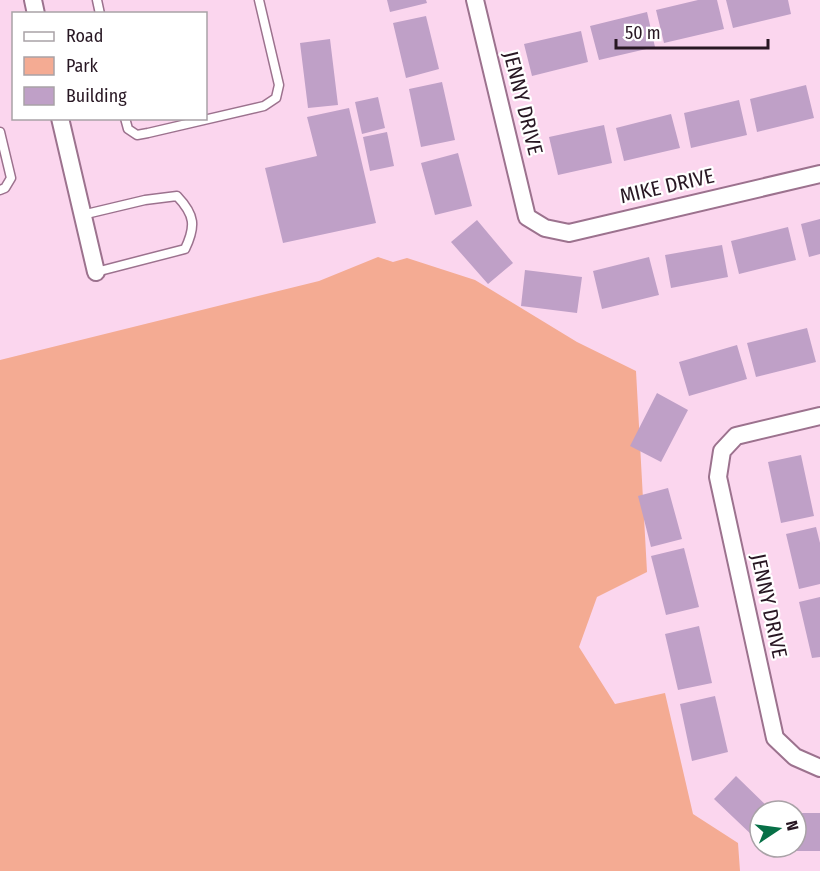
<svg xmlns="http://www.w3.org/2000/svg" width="820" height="871" viewBox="0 0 820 871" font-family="'Fira Sans Condensed',sans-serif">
<rect width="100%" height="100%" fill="#fbd6ee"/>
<path fill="#f4ab93" d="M 378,257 L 393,262 L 407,258 L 475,280 L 577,342 L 636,371 L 647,572 L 597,597 L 579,647 L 615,704 L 665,693 L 693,814 L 738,843 L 740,871 L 0,871 L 0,360 L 319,281 Z"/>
<path fill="#bfa0c7" d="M 387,0 L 426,0 L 427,3 L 390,12 Z
M 698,0 L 717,0 L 724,29 L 664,43 L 656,10 Z
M 726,0 L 788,0 L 791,14 L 733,28 Z
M 647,12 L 655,47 L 599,60 L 590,26 Z
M 426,16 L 439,69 L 406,78 L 393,23 Z
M 581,31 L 588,62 L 532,76 L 524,44 Z
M 330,39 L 338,105 L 308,108 L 300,43 Z
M 442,82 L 455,140 L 421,147 L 409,89 Z
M 806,85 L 814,118 L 757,132 L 750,99 Z
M 378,97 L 385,128 L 362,134 L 355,102 Z
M 739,100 L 747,135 L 691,148 L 684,113 Z
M 349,108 L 376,223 L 283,243 L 265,168 L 317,156 L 307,117 Z
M 671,114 L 680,148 L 624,161 L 616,128 Z
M 604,125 L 612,163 L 558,175 L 549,137 Z
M 387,132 L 394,166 L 370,171 L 363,137 Z
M 458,153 L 472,206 L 435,215 L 421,163 Z
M 820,219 L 820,254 L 809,257 L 801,224 Z
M 477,220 L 513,263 L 488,284 L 451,242 Z
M 788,227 L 796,260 L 739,274 L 731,241 Z
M 722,245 L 728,277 L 671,288 L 665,255 Z
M 649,257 L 659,295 L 602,309 L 593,271 Z
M 525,270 L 582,277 L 577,313 L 521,306 Z
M 807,328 L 816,362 L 756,377 L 747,343 Z
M 737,345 L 747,379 L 689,396 L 679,362 Z
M 657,393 L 688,410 L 661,462 L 630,446 Z
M 801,455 L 814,516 L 781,523 L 768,462 Z
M 668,488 L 682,539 L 651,547 L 638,496 Z
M 816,527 L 820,543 L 820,584 L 799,589 L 786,534 Z
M 684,548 L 699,607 L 666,615 L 651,556 Z
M 820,597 L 820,657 L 812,658 L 799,602 Z
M 699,626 L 712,683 L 678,690 L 665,634 Z
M 715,696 L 728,752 L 692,761 L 680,704 Z
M 736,776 L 772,811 L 760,811 L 760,833 L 755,838 L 714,799 Z
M 796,813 L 820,813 L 820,851 L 789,851 L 789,847 L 796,847 Z"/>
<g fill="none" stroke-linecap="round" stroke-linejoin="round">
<g stroke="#9c728e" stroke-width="11">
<path id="service" d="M 97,0 L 100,14
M 125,118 L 128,129 L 137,135 L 148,133 L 264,106 L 276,98 L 279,85 L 259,0
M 0,132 L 11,178 L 5,188 L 0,190
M 82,215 L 145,200 L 177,196 C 195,215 196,226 185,249 L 96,272"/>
</g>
<g stroke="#9c728e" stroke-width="20">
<path id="minor" d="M 33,0 L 36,14
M 475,0 L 527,217 L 545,228 L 569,233 L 820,174
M 60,118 L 96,272
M 820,416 L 736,436 L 722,451 L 718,477 L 775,738 L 795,757 L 820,768"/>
</g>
<use href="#service" stroke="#fff" stroke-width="8"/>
<use href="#minor" stroke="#fff" stroke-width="16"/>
</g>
<g text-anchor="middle" stroke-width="4.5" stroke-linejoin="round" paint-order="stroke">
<g font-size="21" fill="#281723" stroke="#fff">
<text transform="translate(523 103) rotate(76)" y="7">JENNY DRIVE</text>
<text transform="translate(667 186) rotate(-13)" y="7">MIKE DRIVE</text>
<text transform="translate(769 606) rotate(78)" y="7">JENNY DRIVE</text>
</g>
</g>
<rect x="12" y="12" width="195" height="108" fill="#ffffff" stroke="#a9a2a7" stroke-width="1.5"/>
<rect x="24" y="32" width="30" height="9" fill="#ffffff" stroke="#a9a2a7" stroke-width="1.5"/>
<text x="66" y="42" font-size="18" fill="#281723">Road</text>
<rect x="24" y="57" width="30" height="18" fill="#f4ab93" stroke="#a9a2a7" stroke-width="1.5"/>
<text x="66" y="72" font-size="18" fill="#281723">Park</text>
<rect x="24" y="87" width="30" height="18" fill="#bfa0c7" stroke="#a9a2a7" stroke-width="1.5"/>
<text x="66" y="102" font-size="18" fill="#281723">Building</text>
<g transform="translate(778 829) rotate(77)"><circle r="28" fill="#ffffff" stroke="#a9a2a7" stroke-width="1.5"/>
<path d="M0-4.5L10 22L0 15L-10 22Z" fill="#077047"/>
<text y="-9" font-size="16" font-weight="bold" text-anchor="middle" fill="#281723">N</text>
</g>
<path d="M616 39v9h152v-9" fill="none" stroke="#281723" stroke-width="3"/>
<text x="625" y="39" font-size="18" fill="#281723" stroke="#ffffff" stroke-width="4.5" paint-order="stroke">50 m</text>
</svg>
